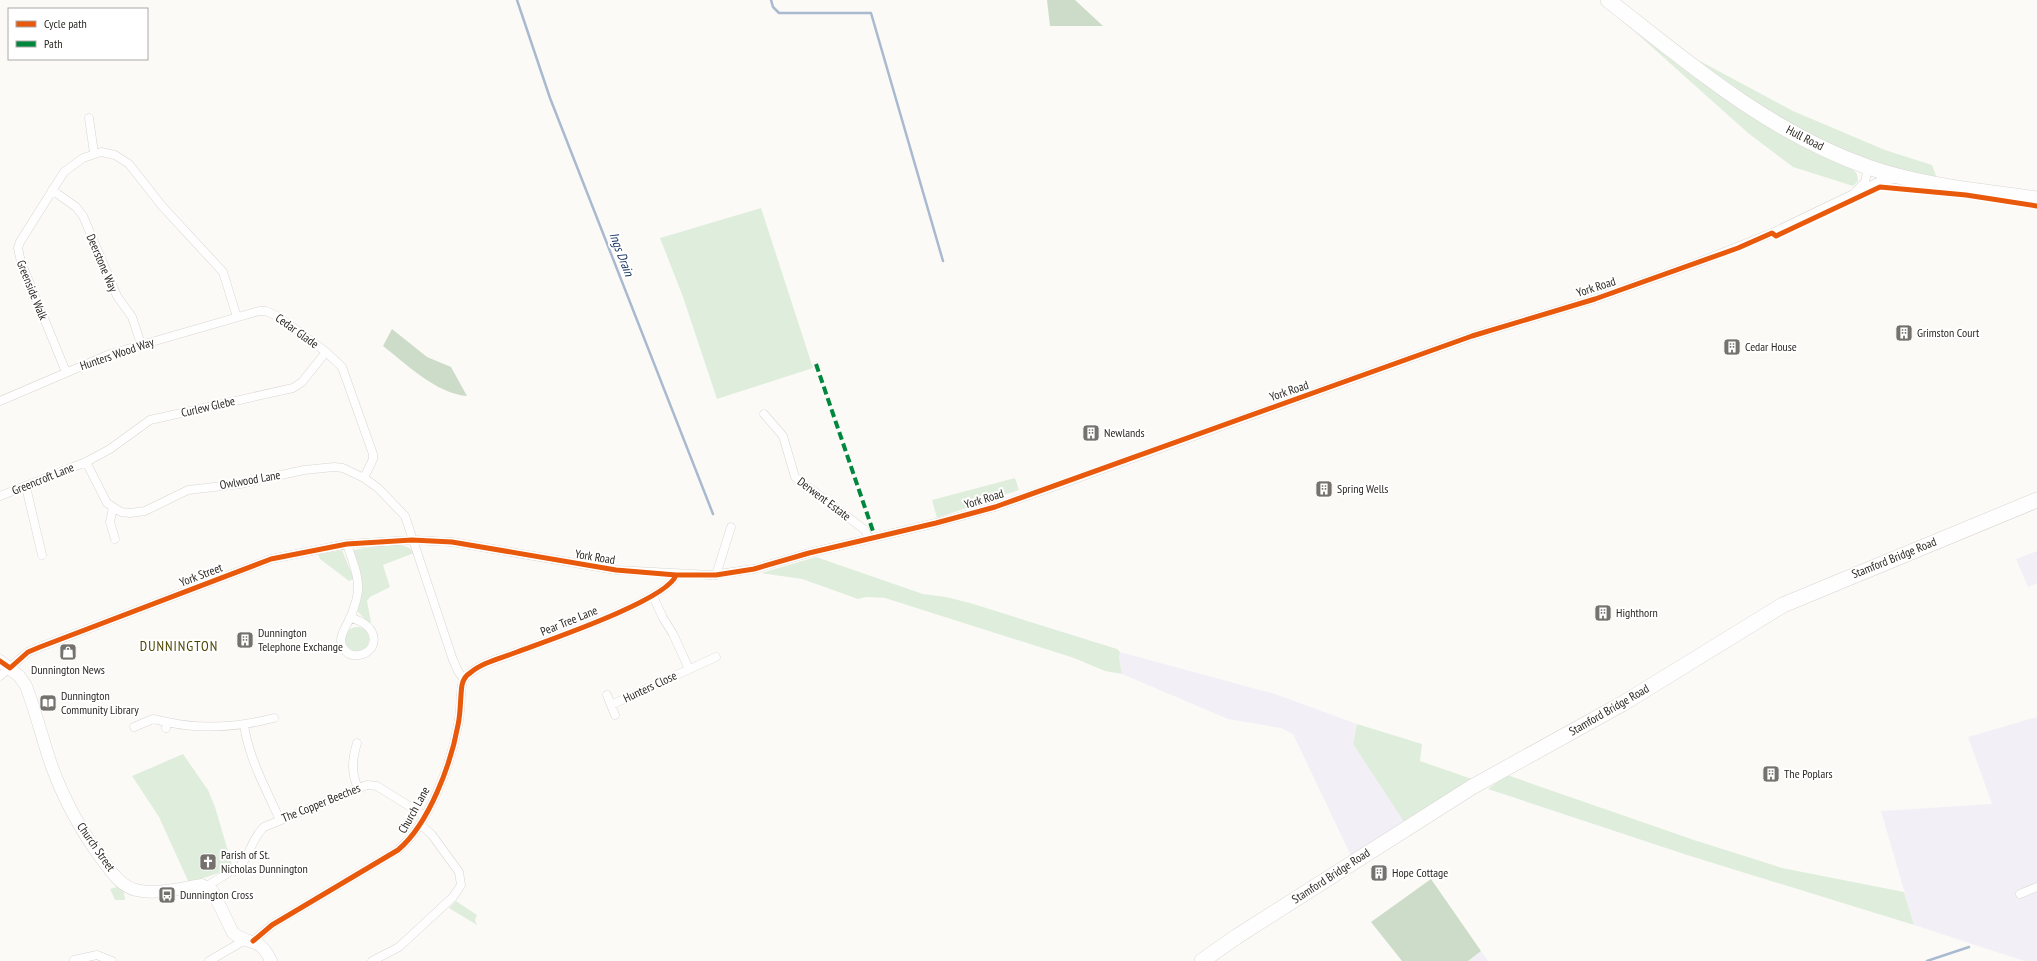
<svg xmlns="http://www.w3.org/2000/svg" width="2037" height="961" viewBox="0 0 2037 961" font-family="'PT Sans Narrow',sans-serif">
<rect width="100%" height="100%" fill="#fcfaf7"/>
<path fill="#f2f0f6" d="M 2037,551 L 2037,583 L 2028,587 L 2016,559 Z
M 1120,652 L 1275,694 L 1357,724 L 1353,744 L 1404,822 L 1352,858 L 1293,734 L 1281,728 L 1228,719 L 1122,674 L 1119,658 Z
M 2037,717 L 2037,961 L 2024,961 L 1914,925 L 1881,811 L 1992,804 L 1968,737 Z
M 1481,951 L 1488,961 L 1468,961 Z"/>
<path fill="#dfeedc" d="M 1620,0 L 1698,60 L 1793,111 L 1885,150 L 1932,165 L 1938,181 L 1893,169 L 1846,152 L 1748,101 Z
M 1634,31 L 1692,76 L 1747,114 L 1851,167 L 1857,174 L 1858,181 L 1853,186 L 1793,167 L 1748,133 Z
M 761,208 L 813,368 L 717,399 L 683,297 L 660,238 Z
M 1015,478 L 1019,490 L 937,518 L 932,500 Z
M 381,545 C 393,545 407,542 414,553 L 383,565 L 390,587 L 370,597 L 367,601 L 371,622 L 369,623 L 358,612 L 354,550 Z
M 342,550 L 354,579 L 349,581 L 320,559 L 318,554 Z
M 816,557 L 923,594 L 946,597 L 970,603 L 1117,649 L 1120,652 L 1119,658 L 1122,674 L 1105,671 L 1074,658 L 885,598 L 866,597 L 858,599 L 802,579 L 761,573 Z
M345 639a12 12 0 1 1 24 0a12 12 0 1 1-24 0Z
M 1357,724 L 1422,744 L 1420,761 L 1472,779 L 1404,822 L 1353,744 Z
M 183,754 L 208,790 L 215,807 L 233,868 L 189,883 L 159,817 L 132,776 Z
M 1507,775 L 1694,840 L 1782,868 L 1904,892 L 1914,925 L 1687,855 L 1488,789 Z
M 120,886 L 123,888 L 125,900 L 115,900 L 110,889 Z
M 456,901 L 477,915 L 475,920 L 477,925 L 449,908 Z"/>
<path fill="#ccdcc8" d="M 1047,0 L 1075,0 L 1103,26 L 1050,26 Z
M 392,329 L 427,357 L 451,367 L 467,396 C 435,393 408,365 383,346 Z
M 1431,879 L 1481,951 L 1468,961 L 1402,961 L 1371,922 Z"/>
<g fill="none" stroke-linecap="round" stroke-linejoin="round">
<path stroke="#a9b9d0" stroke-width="2.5" d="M 517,0 L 550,98 L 713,514
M 771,0 L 773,7 L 779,13 L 871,13 L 943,261
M 1927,961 L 1969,947"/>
<g stroke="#d9d6d2" stroke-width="9">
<path id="street" d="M 89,118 L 94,153
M 52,190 L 76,207 L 83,216 L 117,296 L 132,317 L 141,344
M 1857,190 L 1865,182 L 1868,167
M 66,372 L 21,262 L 18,248 L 20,242 L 64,172 L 83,158 L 101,152 L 115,155 L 129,164 L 162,206 L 223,272 L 237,317
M 0,401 L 110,354 L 259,311 L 266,311 L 279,317 L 326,352 L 342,367 L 373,454 L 373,459 L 364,478
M 764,414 L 783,436 L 795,477 L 865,530 L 869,539
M 86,462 L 107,503 L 121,512 L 130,513 L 145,511 L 188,490 L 240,484 L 304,470 L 334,467 L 343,468 L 364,478 L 378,488 L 405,516 L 453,660 L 459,673 L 464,679
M 26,487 L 42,555
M 0,496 L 86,462 L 110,449 L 150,420 L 293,388 L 302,382 L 326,352
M 113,508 L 110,522 L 115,539
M 347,544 C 351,558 359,574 358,589 C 358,598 354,608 351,616 C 345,630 333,642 349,654 C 366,660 381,644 370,629 C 366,623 357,620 350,617
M 716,575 L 731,527
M 653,596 L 663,618 L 673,634 L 689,669
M 0,676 L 28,652 L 40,647 L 271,559 L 347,544 L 412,540 L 452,542 L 616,570 L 711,575 L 754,569 L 809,553 L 936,523 L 995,507 L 1064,483 L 1472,336 L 1595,299 L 1699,262 L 1772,233 L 1878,182 L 1895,179
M 607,695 L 615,715
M 611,705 L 716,657
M 167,722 C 203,730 239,727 274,718
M 244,725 C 249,759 266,789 280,820
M 134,727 L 153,719 L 167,722 L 166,728
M 357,743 C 352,760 351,772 358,788
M 235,871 C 250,859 250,840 264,827 L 367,785 L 377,786 L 425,816
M 207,886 L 228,873
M 2020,894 L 2037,887
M 253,941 L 272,925 L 398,850 C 429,824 451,764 458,725 C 461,712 460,698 462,685 C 463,680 465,676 470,673 C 483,662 502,658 517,652 C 546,641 668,600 676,575
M 74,960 L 97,955 L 112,961
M 209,961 L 245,940
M 372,961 L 399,947 L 453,897 L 461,885 L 459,872 L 432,835 L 420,824"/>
</g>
<g stroke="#d9d6d2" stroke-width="13">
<path id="secondary" d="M 0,661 L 19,676 L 26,686 C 36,712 42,738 51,764 C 63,798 80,829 101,858 C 110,870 120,886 136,890 C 157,895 181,888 202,885 L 212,890 L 233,933 C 250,947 259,935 271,961"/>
</g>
<g stroke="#d9d6d2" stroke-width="16">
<path id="highway" d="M 1608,0 C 1689,64 1769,132 1868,167 C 1922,186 1981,191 2037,199
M 1202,961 L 1236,937 L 1472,787 L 1622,704 L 1783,605 L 2037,500"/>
</g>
<use href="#street" stroke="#fffefe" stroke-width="8"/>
<use href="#secondary" stroke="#fffefe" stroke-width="12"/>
<use href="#highway" stroke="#fffefe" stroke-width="15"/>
<path stroke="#00873e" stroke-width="4" stroke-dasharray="8 4" stroke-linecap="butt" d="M 816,364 L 875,537"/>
<g stroke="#fff" stroke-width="8">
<path id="cycleway" d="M 0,661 L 10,668 L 28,652 L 40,647 L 271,559 L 347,544 L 412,540 L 452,542 L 616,570 L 676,575 L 716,575 L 754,569 L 809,553 L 936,523 L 995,507 L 1472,336 L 1595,299 L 1738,248 L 1772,233 L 1776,236 L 1880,187 L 1966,195 L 2037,206
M 253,941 L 272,925 L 398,850 C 429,824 451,764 458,725 C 461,712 460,698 462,685 C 463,680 465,676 470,673 C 483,662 502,658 517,652 C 546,641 668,600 676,575"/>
</g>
<use href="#cycleway" stroke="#e8590c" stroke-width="5"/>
</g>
<defs>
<g id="building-square" transform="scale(0.9)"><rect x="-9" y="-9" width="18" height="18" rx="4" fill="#75726e" stroke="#fff"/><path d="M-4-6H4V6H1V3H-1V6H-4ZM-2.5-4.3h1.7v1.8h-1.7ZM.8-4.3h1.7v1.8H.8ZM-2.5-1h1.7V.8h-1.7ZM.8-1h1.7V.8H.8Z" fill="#fff"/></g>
<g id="shop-square" transform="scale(0.9)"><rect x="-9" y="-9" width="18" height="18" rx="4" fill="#75726e" stroke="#fff"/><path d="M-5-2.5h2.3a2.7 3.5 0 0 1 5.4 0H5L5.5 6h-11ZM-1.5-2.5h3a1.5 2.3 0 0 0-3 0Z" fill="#fff"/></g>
<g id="library-square" transform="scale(0.9)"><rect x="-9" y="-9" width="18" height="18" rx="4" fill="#75726e" stroke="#fff"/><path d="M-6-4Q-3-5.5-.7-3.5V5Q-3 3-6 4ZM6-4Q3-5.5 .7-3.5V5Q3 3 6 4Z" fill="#fff"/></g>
<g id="church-square" transform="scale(0.9)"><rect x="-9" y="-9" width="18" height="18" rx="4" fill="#75726e" stroke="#fff"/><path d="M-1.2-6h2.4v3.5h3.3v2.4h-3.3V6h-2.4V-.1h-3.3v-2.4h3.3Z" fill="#fff"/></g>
<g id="bus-square" transform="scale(0.9)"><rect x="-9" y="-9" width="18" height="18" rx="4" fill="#75726e" stroke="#fff"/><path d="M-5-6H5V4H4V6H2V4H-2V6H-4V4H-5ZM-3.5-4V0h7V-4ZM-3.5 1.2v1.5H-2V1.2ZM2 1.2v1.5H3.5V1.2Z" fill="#fff"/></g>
</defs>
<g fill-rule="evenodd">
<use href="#building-square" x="1904" y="333"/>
<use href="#building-square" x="1732" y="347"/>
<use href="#building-square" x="1091" y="433"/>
<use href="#building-square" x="1324" y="489"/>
<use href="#building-square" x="1603" y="613"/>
<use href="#building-square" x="245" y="640"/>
<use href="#shop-square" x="68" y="652"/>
<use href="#library-square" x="48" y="703"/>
<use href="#building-square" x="1771" y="774"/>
<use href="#church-square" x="208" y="862"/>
<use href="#building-square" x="1379" y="873"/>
<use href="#bus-square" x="167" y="895"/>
</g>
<g text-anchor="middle" stroke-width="4" stroke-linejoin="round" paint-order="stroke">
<g font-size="12" fill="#2c2924" stroke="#fff">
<text transform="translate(1805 138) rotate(27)" y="4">Hull Road</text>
<text transform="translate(102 263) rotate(67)" y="4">Deerstone Way</text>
<text transform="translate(1596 287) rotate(-18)" y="4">York Road</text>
<text transform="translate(32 290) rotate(68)" y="4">Greenside Walk</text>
<text transform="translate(297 331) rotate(36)" y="4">Cedar Glade</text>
<text transform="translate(117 354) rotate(-19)" y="4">Hunters Wood Way</text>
<text transform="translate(1289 391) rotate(-19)" y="4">York Road</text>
<text transform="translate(208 407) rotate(-13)" y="4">Curlew Glebe</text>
<text transform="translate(43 479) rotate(-22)" y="4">Greencroft Lane</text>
<text transform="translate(250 480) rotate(-10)" y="4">Owlwood Lane</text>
<text transform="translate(824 499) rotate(37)" y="4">Derwent Estate</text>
<text transform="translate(984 499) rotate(-17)" y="4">York Road</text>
<text transform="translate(595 557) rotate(9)" y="4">York Road</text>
<text transform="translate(1894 558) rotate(-22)" y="4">Stamford Bridge Road</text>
<text transform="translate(201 575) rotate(-21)" y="4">York Street</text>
<text transform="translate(569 621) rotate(-22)" y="4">Pear Tree Lane</text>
<text transform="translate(650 687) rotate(-25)" y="4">Hunters Close</text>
<text transform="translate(1609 710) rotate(-30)" y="4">Stamford Bridge Road</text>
<text transform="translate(321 803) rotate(-22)" y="4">The Copper Beeches</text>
<text transform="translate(414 810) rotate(-61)" y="4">Church Lane</text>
<text transform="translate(96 847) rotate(55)" y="4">Church Street</text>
<text transform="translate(1331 876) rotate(-33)" y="4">Stamford Bridge Road</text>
</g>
<g font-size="12" fill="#2c2924" stroke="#fff" text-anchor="start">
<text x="1917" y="337">Grimston Court</text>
<text x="1745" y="351">Cedar House</text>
<text x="1104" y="437">Newlands</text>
<text x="1337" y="493">Spring Wells</text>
<text x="1616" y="617">Highthorn</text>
<text x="258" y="637">Dunnington<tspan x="258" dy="14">Telephone Exchange</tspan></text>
<text x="68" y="674" text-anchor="middle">Dunnington News</text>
<text x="61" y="700">Dunnington<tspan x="61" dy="14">Community Library</tspan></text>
<text x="1784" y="778">The Poplars</text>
<text x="221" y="859">Parish of St.<tspan x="221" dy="14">Nicholas Dunnington</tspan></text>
<text x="1392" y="877">Hope Cottage</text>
<text x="180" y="899">Dunnington Cross</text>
</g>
<g font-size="13" font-style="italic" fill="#193664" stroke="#fff">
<text transform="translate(622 254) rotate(69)" y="5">Ings Drain</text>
</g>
<g font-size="14" letter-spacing="1" fill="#4c4400" stroke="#fff">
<text x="179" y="651">DUNNINGTON</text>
</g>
</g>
<rect x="8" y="8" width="140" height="52" fill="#ffffff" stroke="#aba9a7"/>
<rect x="16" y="21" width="20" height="6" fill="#e8590c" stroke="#aba9a7"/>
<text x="44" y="28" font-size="12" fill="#2c2924">Cycle path</text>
<rect x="16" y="41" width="20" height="6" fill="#00873e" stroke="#aba9a7"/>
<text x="44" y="48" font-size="12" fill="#2c2924">Path</text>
</svg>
